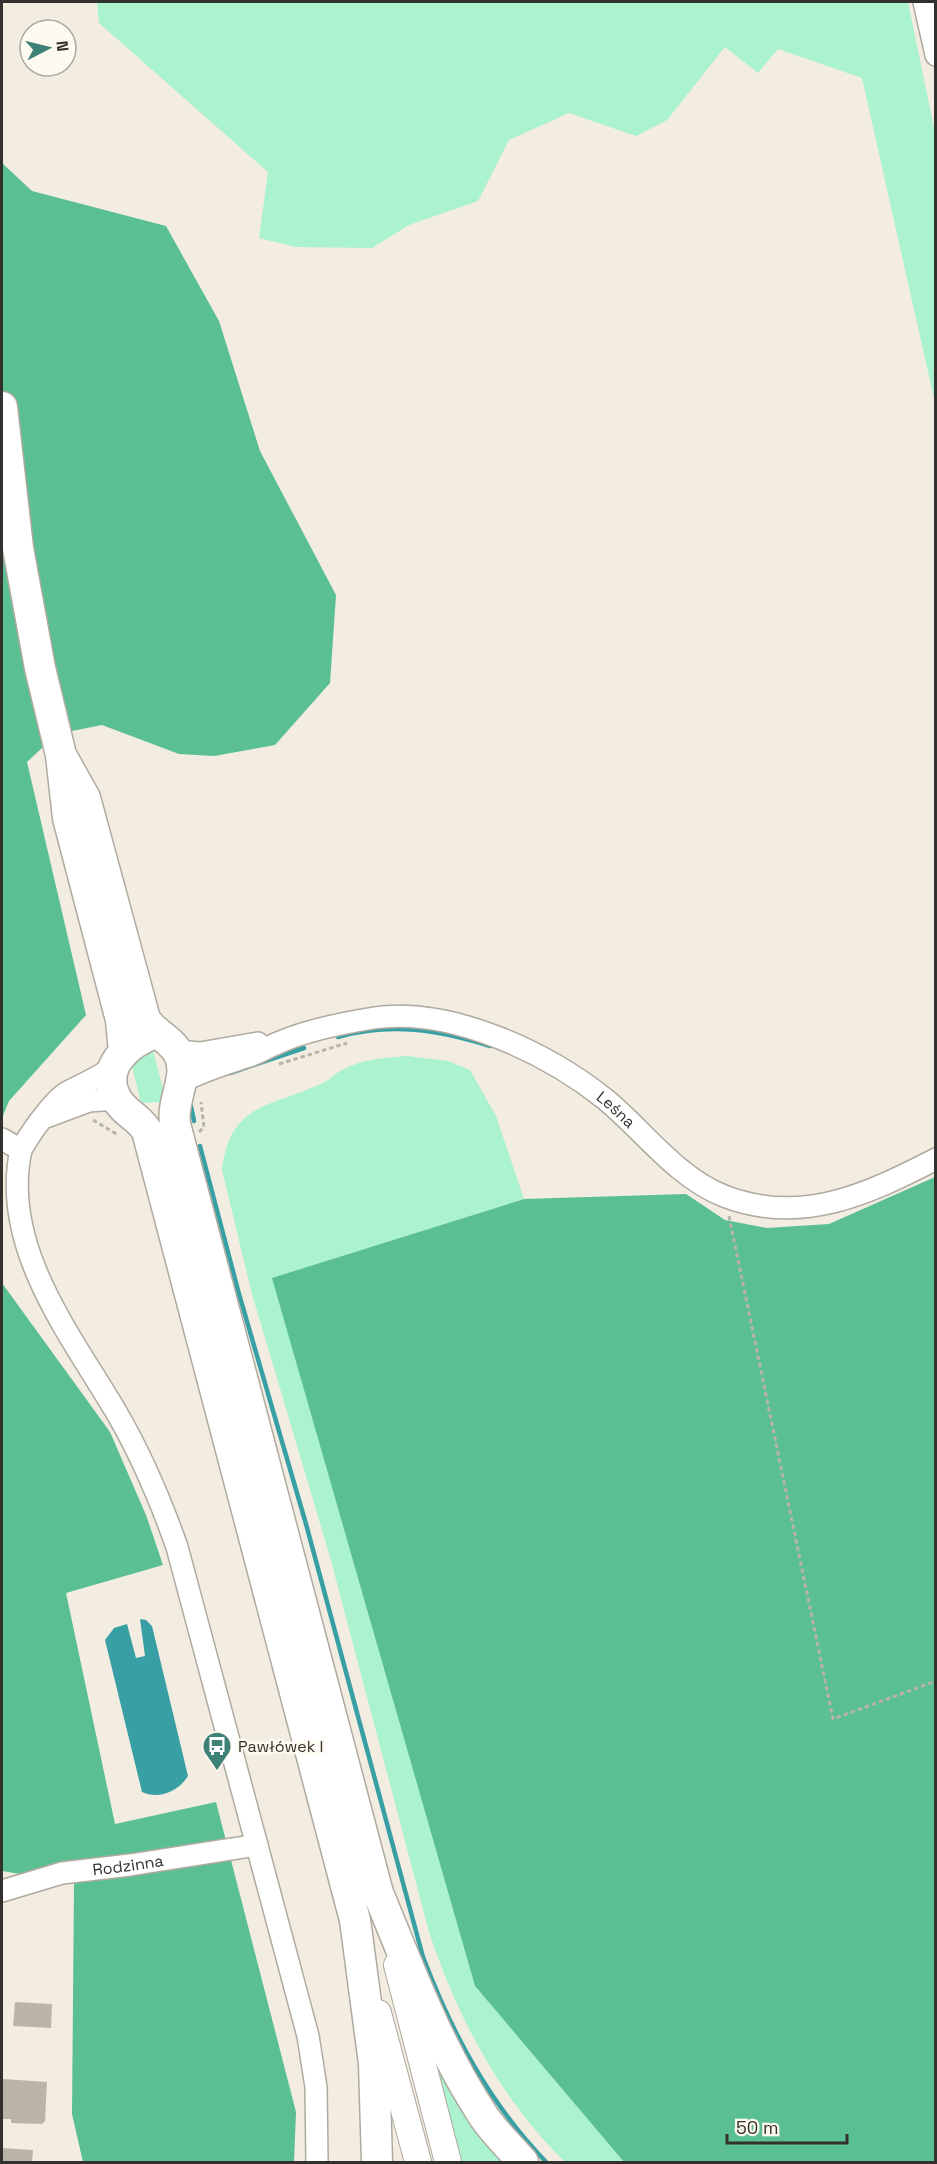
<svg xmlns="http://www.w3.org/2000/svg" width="937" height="2164" viewBox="0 0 937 2164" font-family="'Space Grotesk',sans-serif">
<rect width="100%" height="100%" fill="#f2ece1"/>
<path fill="#abf2ce" d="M 97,2 L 908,2 L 935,133 L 935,403 L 862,78 L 778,49 L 758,73 L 725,47 L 667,120 L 636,136 L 569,113 L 509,140 L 478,201 L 409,225 L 372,248 L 296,247 L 259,238 L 268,172 L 99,23 Z
M 152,1048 L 163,1088 L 160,1102 L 141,1103 L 131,1062 Z
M 407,1056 L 448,1061 L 470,1070 L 496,1116 L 524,1199 L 273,1278 L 475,1986 L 624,2162 L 565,2162 C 500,2098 458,2019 429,1932 L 330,1557 L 252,1294 L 222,1170 C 230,1100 275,1107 325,1082 C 330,1079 335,1074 340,1071 C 361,1059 383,1058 407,1056 Z
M 430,2052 L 507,2162 L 460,2162 Z"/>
<path fill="#5ac093" d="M 2,163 L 32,191 L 166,226 L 219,321 L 260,451 L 336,595 L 330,683 L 275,745 L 214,756 L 179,754 L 102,725 L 57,734 L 27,762 L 86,1015 L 9,1101 L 2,1118 Z
M 935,1177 L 935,2162 L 624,2162 L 475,1986 L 272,1278 L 524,1199 L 686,1194 L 725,1220 L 767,1228 L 829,1224 Z
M 2,1283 L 110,1432 L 146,1515 L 163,1565 L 66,1593 L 115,1824 L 216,1802 L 296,2112 L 294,2162 L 83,2162 L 72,2114 L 74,1883 L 2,1871 Z"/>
<path fill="#38a0a5" d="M 140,1619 L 146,1620 L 152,1626 L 188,1776 C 179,1791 159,1800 142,1792 L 105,1640 L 114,1628 L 127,1624 L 136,1658 L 145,1656 Z"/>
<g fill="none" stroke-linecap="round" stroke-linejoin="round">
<path stroke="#38a0a5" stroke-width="4.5" d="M 338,1037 C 391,1022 438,1030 490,1046
M 230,1073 L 304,1048
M 190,1102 L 194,1121
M 200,1146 L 239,1294 L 306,1524 L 423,1957 C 452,2033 489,2103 546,2162"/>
</g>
<path fill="#bab4a9" d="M 15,2002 L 52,2004 L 51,2028 L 13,2026 Z
M 3,2079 L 47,2082 L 45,2121 L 42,2124 L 11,2123 L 11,2119 L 3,2119 Z
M 2,2148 L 33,2150 L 32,2163 L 2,2163 Z"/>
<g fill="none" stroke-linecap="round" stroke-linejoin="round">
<g stroke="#afaa9f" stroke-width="24">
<g id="minor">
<path d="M 924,2 L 936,55"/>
<path d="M 177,1051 L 200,1053 L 258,1043"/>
<path d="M 114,1066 C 99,1078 82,1084 66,1093 C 52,1102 29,1135 21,1150 C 0,1246 70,1334 115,1410 C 141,1454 160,1499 177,1547 L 308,2036 L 316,2087 L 317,2162"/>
<path id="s1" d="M 181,1082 C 204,1070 225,1064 249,1056 C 259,1053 268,1047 278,1043 C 307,1030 343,1023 374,1018 C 451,1007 546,1052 605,1099 C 643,1130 676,1177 724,1196 C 801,1226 868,1194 936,1159"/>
<path d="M 46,1117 L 89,1101 L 116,1099"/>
<path d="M 2,1139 L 21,1150"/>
<path id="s2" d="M 2,1891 L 62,1873 L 130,1865 L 257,1845"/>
</g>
</g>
<g stroke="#afaa9f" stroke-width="28">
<path id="major" d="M 397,1965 L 448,2162
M 378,2013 L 418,2162"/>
</g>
<g stroke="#afaa9f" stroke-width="33">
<path id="highway" d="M 2,407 L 18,548 L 40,668 L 61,755 L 68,818 L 121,1020 L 124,1052
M 61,755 L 85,798 L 145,1019 C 153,1033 168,1037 177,1051 C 192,1073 171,1098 175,1124 L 378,1893 C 410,1970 438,2047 484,2117 C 495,2133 510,2147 523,2162
M 155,1033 C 128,1043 97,1069 118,1101 C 126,1114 139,1117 147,1131 L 355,1920 L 374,2063 L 377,2162"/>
</g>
<path stroke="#b8b3aa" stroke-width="3" stroke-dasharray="4.5 3" stroke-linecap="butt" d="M 279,1064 L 347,1043
M 93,1120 L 118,1135
M 199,1132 L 204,1127 L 201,1102
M 729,1216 L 833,1719 L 936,1681"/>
<use href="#minor" stroke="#fff" stroke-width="21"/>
<use href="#major" stroke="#fff" stroke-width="26"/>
<use href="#highway" stroke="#fff" stroke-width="30"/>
</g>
<defs>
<g id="bus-pin" transform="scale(1.5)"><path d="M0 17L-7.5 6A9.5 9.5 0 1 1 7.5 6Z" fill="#3d8177" stroke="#fefaf1"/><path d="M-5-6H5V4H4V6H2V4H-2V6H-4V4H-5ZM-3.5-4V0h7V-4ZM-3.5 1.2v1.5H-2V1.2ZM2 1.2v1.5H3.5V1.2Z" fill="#fff"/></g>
</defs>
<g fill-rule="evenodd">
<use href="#bus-pin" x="217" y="1746"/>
</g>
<g text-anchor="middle" stroke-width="5" stroke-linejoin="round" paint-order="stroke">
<g font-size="16" fill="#33312d" stroke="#fefaf1">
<text dy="6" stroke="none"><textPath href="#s1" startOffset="470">Leśna</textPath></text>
<text dy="6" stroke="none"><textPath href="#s2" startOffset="129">Rodzinna</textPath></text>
</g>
<g font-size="16" fill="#33312d" stroke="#fefaf1" text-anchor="start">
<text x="238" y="1752">Pawłówek I</text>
</g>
</g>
<rect width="937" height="2164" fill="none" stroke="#33312d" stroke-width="6"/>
<g transform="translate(48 48) rotate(83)"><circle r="28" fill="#fefaf1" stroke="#adaaa3" stroke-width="1.5"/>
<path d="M0-4.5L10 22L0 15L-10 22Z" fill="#3d8177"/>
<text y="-9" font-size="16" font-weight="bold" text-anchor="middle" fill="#33312d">N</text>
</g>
<path d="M727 2134v9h120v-9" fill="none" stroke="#33312d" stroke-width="3"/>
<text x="736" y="2134" font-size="18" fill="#33312d" stroke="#fefaf1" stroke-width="4.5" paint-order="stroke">50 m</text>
</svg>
